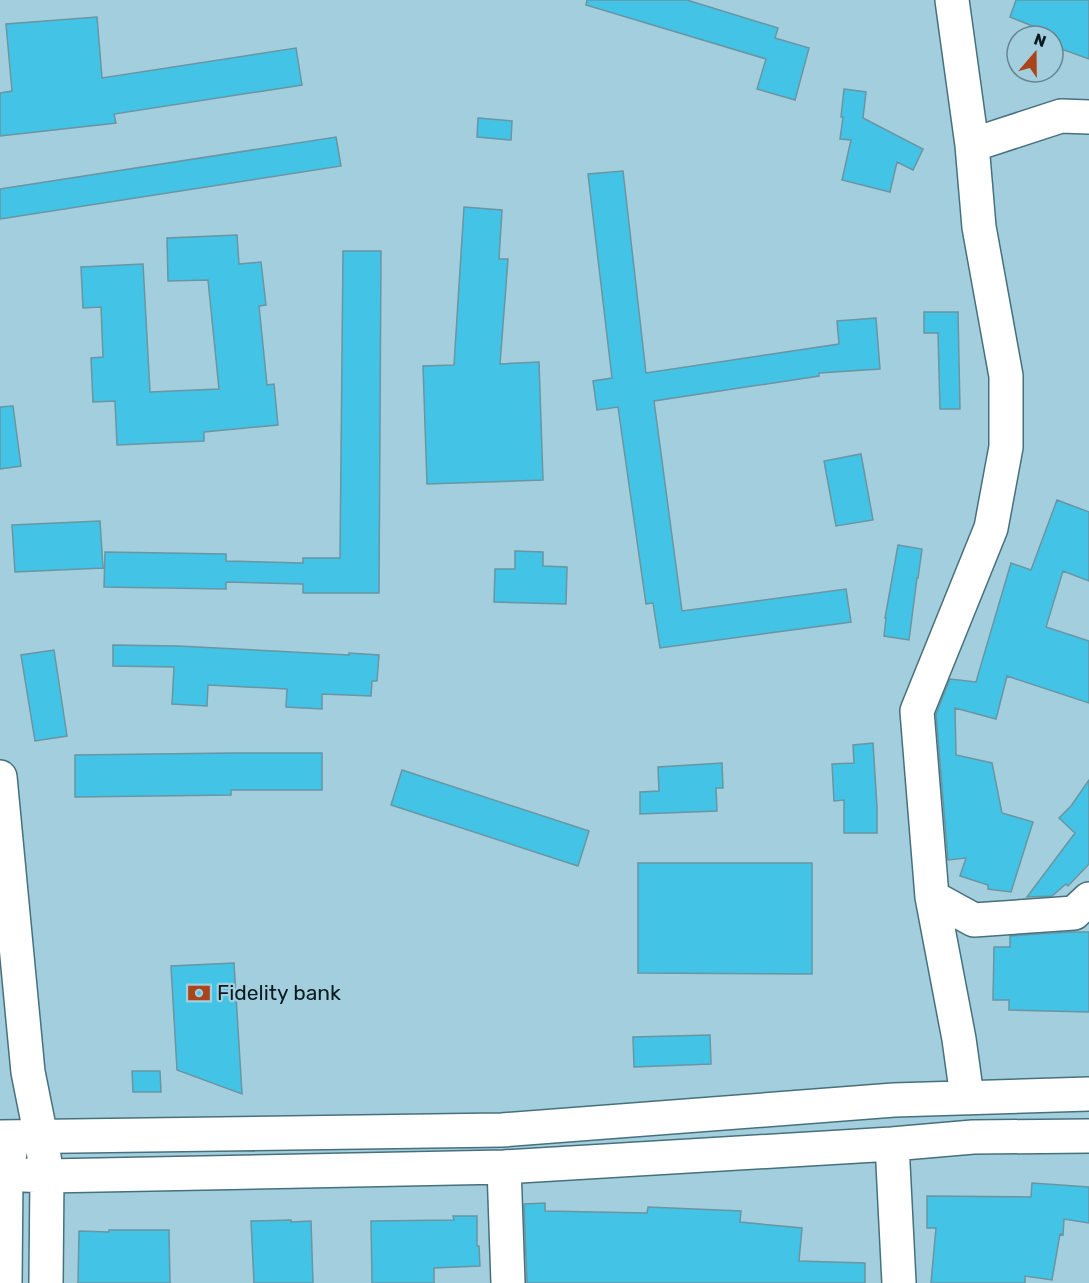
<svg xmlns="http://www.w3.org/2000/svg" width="1089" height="1283" viewBox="0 0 1089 1283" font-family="Rubik,sans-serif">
<rect width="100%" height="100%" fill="#a2cedd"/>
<path fill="#43c4e7" stroke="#6a95a2" stroke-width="1.5" d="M 587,0 L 687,0 L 778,28 L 775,38 L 809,48 L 795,100 L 757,89 L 766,59 L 586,5 Z
M 1016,0 L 1089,0 L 1089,59 L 1053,46 L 1053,36 L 1044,36 L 1045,31 L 1010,17 Z
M 97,17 L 102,78 L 296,48 L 302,85 L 114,114 L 116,123 L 0,136 L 0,93 L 12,91 L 6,24 Z
M 844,89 L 866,92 L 863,118 L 923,149 L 913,170 L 897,162 L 890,192 L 842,180 L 851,140 L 840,139 L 843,117 L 841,117 Z
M 478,118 L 512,121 L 511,140 L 477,137 Z
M 336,137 L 341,166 L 0,219 L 0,189 Z
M 623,171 L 646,373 L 839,344 L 837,321 L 876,318 L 880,369 L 819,373 L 819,376 L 654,401 L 682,611 L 846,589 L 851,622 L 660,648 L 653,603 L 646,604 L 618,407 L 597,410 L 593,381 L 612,378 L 588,174 Z
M 464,207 L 502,210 L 499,259 L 508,259 L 500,364 L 539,362 L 543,480 L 427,484 L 423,366 L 454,365 Z
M 237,235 L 239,264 L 261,262 L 266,305 L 259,306 L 267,385 L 274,384 L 278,425 L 204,432 L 204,441 L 117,445 L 115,401 L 93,402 L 91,358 L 103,357 L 101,307 L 83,308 L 81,267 L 143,264 L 150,392 L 219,389 L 208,280 L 168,281 L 167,238 Z
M 343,251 L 381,251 L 379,593 L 303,593 L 303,584 L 226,582 L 226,589 L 104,587 L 105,552 L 226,554 L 226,561 L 303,563 L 303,558 L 340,558 Z
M 924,312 L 958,312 L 960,409 L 940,409 L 938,333 L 924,333 Z
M 13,406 L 21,466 L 0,469 L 0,407 Z
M 861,454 L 873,520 L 836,526 L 824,461 Z
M 1057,500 L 1089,512 L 1089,581 L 1063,571 L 1046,627 L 1089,641 L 1089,703 L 1007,676 L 996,719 L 955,708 L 956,755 L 992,763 L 1002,813 L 1033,822 L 1011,892 L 988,889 L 988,885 L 960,876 L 966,858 L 948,860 L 936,714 L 950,679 L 976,682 L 1011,563 L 1031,570 Z
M 100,521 L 103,568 L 15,572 L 12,525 Z
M 898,545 L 922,549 L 918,578 L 917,578 L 909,640 L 884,636 L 886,618 L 885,618 Z
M 515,551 L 543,552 L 543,566 L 567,567 L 566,604 L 494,602 L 495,569 L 515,569 Z
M 113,645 L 178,646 L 349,655 L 349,653 L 379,655 L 377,681 L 372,681 L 371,696 L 322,694 L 322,709 L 286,707 L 287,689 L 208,685 L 207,706 L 172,704 L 174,667 L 113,666 Z
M 54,650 L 67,736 L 35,741 L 21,655 Z
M 873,743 L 877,807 L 877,833 L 844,833 L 844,800 L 834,801 L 832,764 L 854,763 L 853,745 Z
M 233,753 L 322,753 L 322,790 L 231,790 L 231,795 L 75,797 L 75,755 Z
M 722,763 L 723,788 L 716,788 L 717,811 L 640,814 L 640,792 L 659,791 L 658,767 Z
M 402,770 L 589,831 L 578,866 L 391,805 Z
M 1089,780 L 1089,864 L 1068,886 L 1066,884 L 1052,896 L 1027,897 L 1075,833 L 1059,818 L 1071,806 Z
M 638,863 L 812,863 L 812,974 L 638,973 Z
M 1070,932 L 1089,932 L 1089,1012 L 1009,1010 L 1009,1000 L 993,1000 L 994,947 L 1010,947 L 1010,936 Z
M 234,963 L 242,1094 L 177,1070 L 171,966 Z
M 710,1035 L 711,1064 L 634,1067 L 633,1037 Z
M 132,1071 L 160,1071 L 161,1092 L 133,1092 Z
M 1032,1183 L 1089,1187 L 1089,1223 L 1064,1219 L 1063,1235 L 1060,1234 L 1052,1280 L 1025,1276 L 1025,1283 L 931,1283 L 936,1228 L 927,1228 L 927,1196 L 1031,1197 Z
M 545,1203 L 545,1211 L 647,1213 L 648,1207 L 741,1211 L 740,1222 L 802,1228 L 799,1261 L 865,1263 L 865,1283 L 527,1283 L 524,1204 Z
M 453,1216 L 477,1216 L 477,1246 L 479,1246 L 480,1266 L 434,1268 L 434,1283 L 372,1283 L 371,1221 L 454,1220 Z
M 291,1220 L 291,1222 L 311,1221 L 313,1283 L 254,1283 L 251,1221 Z
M 109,1230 L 169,1230 L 170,1283 L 78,1283 L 79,1231 L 109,1232 Z"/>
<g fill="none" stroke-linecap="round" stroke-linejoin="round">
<g stroke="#47707d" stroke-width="36">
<path id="minor" d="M 952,0 L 972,145 L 979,227 L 1006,376 L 1006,447 L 991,528 L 917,711 L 932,897 L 959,1039 L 967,1097
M 972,145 L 1061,116 L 1089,117
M 0,777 L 28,1072 L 41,1137 L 47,1176 L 46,1283
M 932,897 L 974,920 L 1074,913 L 1089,899
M 0,1137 L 502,1130 L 894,1100 L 1089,1094
M 892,1144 L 899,1283
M 504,1167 L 508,1283
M 0,1174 L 47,1176 L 504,1167 L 892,1144 L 973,1137 L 1089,1136
M 5,1283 L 6,1174 L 10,1153"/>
</g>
<use href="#minor" stroke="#fff" stroke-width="33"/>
</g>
<defs>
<g id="bank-bare" transform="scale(1.8)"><path d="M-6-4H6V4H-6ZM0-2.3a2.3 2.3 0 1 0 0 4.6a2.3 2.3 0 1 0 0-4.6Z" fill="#aa441b" stroke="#a2cedd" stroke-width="2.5" paint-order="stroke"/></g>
</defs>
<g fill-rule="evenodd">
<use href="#bank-bare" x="199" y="993"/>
</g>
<g text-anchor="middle" stroke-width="4.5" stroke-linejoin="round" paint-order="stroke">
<g font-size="21" fill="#0a1b20" stroke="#a2cedd" text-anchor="start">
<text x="217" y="1000">Fidelity bank</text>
</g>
</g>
<g transform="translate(1035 54) rotate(20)"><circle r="28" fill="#a2cedd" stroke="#658691" stroke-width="1.5"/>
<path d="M0-4.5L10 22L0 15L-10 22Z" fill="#aa441b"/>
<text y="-9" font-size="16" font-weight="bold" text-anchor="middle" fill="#0a1b20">N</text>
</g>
</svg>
